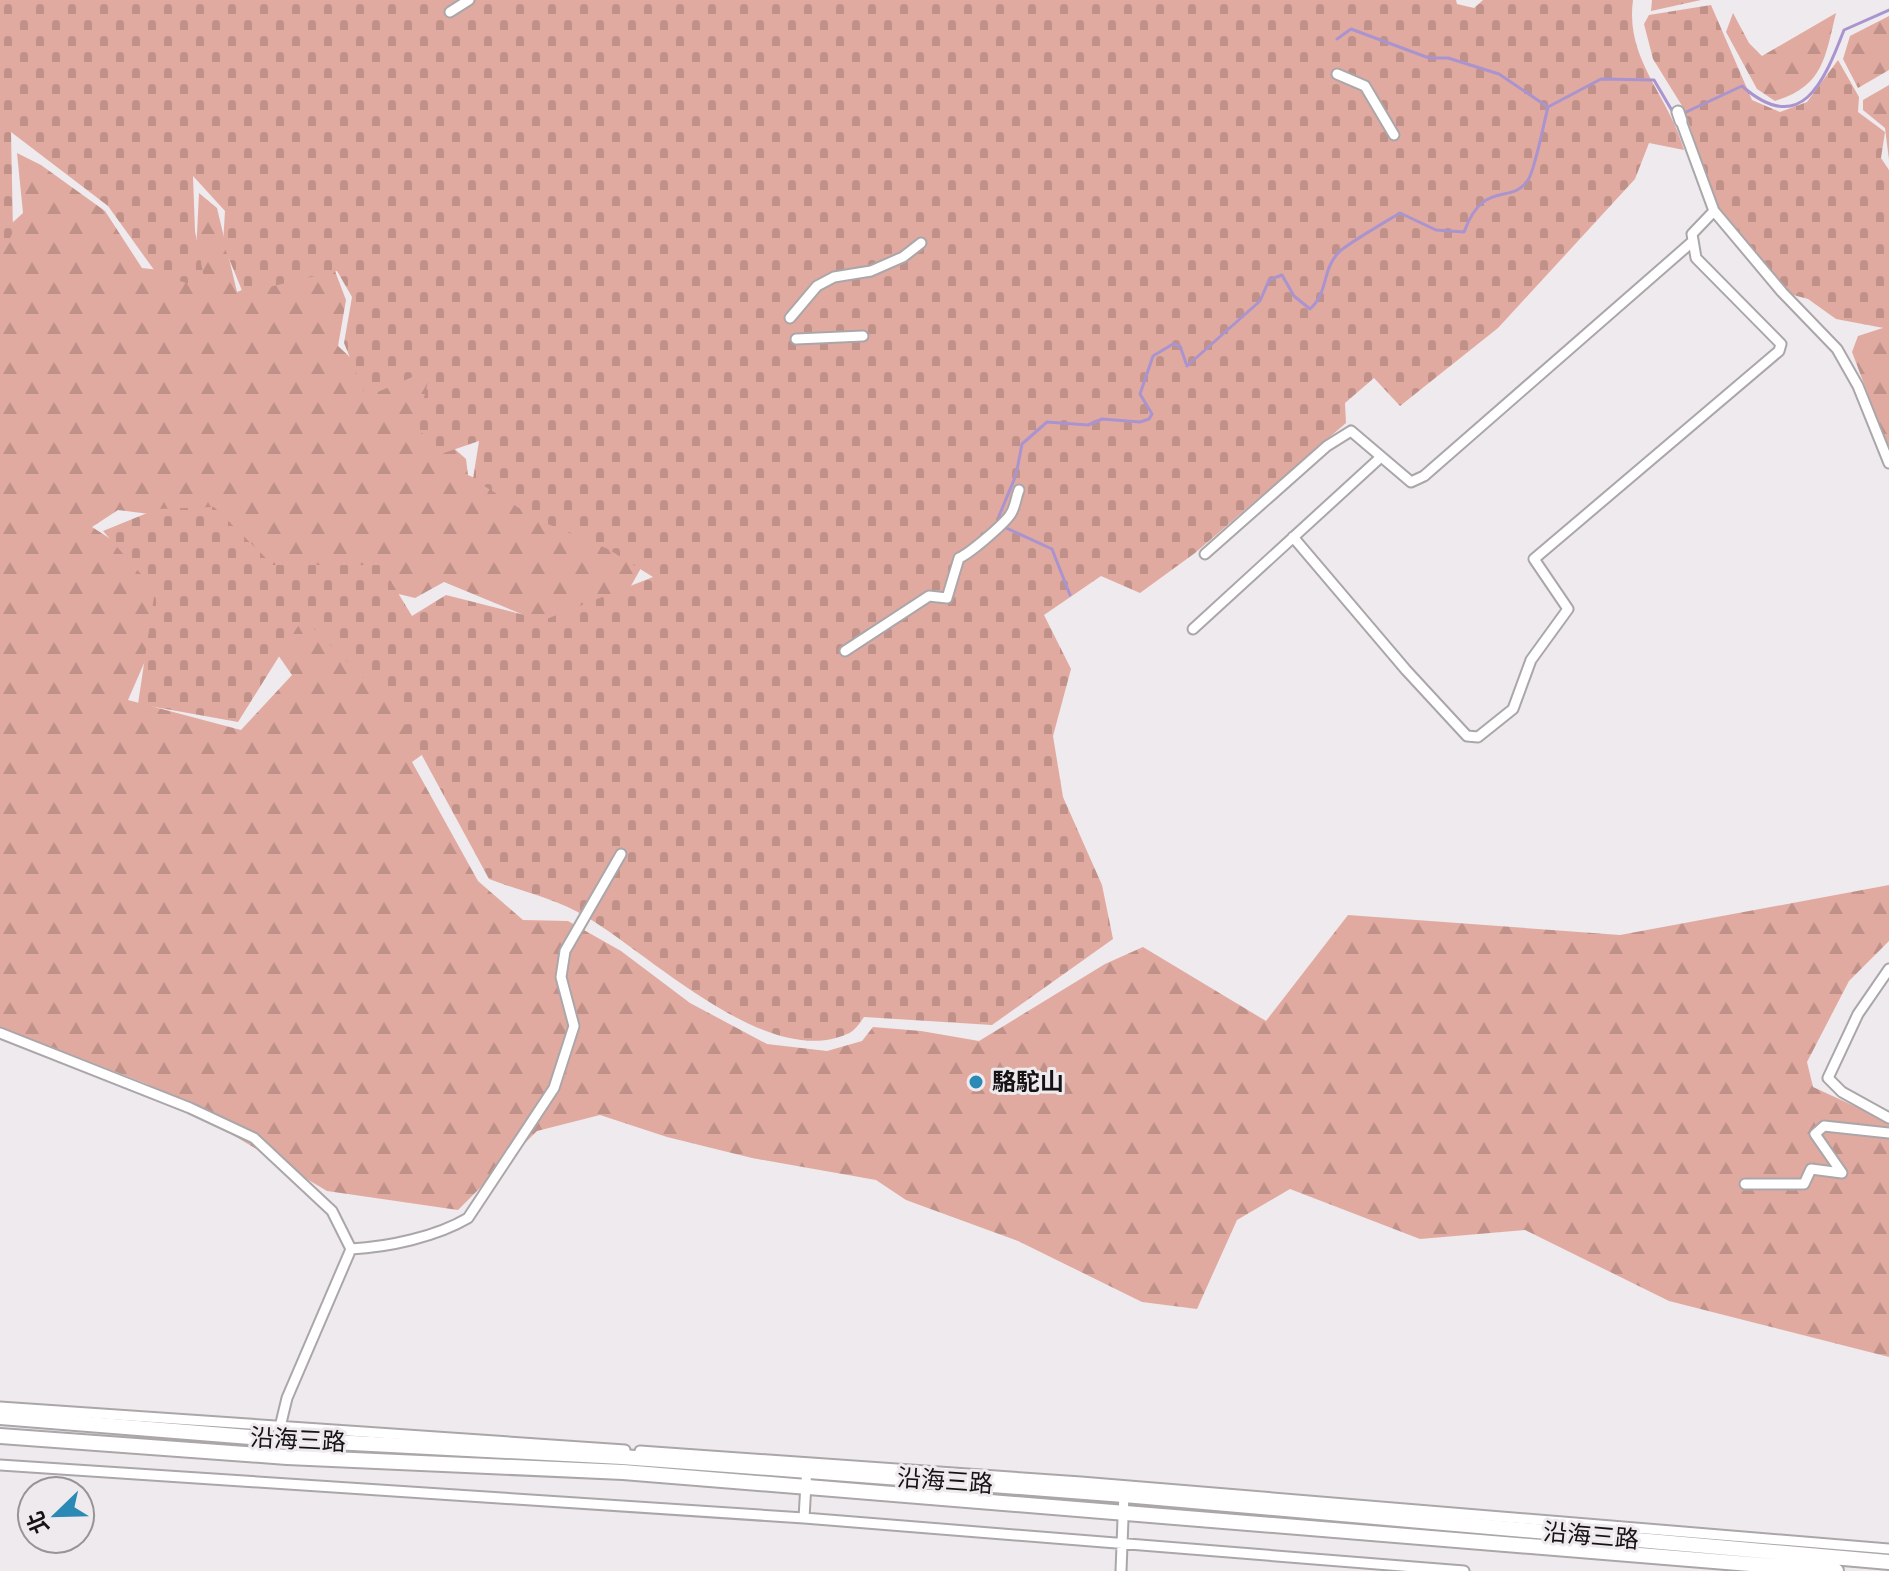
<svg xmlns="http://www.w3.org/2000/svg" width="1889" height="1571" viewBox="0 0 1889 1571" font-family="Roboto,'Noto Sans TC',sans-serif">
<defs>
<pattern id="forest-firs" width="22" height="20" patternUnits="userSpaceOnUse" patternTransform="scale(2)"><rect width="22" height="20" fill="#e1aaa0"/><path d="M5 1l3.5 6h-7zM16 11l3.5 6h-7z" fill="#c09189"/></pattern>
<pattern id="cemetery-stones" width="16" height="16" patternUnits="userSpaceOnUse" patternTransform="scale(2)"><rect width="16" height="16" fill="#e1aaa0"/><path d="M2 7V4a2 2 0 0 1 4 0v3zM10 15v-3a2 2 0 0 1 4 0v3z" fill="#c09189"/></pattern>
</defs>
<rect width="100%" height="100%" fill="#efeaed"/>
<path fill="url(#forest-firs)" d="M 1652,0 L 1701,0 L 1651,11 Z
M 1733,13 L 1749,43 L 1762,56 L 1836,13 C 1825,57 1824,86 1775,101 L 1757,89 L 1726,32 Z
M 1889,16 L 1889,70 L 1858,88 L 1843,59 L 1850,36 Z
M 1889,85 L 1889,160 L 1885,128 L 1863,110 L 1863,100 Z
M 17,153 L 41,165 L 105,211 L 142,268 L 195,274 L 199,193 L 217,208 L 237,292 L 329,255 L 346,300 L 338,346 L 380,385 L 439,360 L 439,435 L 466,459 L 468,475 L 587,528 L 645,561 L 619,607 L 587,641 L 444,582 L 415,598 L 341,580 L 263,579 L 197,520 L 118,510 L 92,527 L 179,583 L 128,700 L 241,730 L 292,675 L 257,625 L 286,607 L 510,691 L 412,762 L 478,881 L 523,920 L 568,921 L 621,951 L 690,1003 L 767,1044 L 827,1051 L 862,1041 L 873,1027 L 921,1031 L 979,1041 L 1105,964 L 1143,947 L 1266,1021 L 1348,915 L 1620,935 L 1889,885 L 1889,941 L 1849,981 L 1807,1062 L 1813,1087 L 1889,1122 L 1889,1357 L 1669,1301 L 1525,1230 L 1420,1239 L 1290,1189 L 1237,1220 L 1197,1309 L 1142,1302 L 1018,1241 L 906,1200 L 876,1180 L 752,1158 L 667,1137 L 600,1115 L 537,1131 L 458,1210 L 327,1191 L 147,1084 L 0,1027 L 0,234 L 23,213 Z
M 1889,326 L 1889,450 L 1852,352 L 1858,336 Z"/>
<path fill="url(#cemetery-stones)" d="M 0,0 L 1456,0 L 1457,4 L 1474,8 L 1483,0 L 1633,0 C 1625,60 1668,94 1684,150 L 1649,143 L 1635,179 L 1498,328 L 1400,406 L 1374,378 L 1345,403 L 1346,423 L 1195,553 L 1140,593 L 1101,576 L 1044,615 L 1071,669 L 1053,736 L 1063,797 L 1102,885 L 1113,939 L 992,1025 L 864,1017 C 860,1023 854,1032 847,1034 C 767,1070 650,954 585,916 C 557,899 520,891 489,879 L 399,713 L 303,618 L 238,722 L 138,704 L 155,590 L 103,531 L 157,509 L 214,507 L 273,565 L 381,565 L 412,616 L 446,595 L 544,620 L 653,577 L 608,549 L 538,520 L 473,479 L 479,441 L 438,455 L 417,426 L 431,369 L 366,397 L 344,343 L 352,297 L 337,271 L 243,293 L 223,244 L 225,211 L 193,176 L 195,231 L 206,289 L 157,274 L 108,206 L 11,132 L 13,232 L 0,258 Z
M 1711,5 L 1752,100 L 1780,112 L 1807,102 L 1838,60 L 1859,97 L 1858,112 L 1885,132 L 1881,158 L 1889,170 L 1889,329 L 1836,319 L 1808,299 L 1782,292 L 1720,218 L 1684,109 L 1653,59 L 1644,24 L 1649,15 Z"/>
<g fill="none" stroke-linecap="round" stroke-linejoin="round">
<path stroke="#a994cf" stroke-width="3" d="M 1337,39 L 1351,29 L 1429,58 L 1448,58 L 1499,74 L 1548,107
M 1684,113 L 1742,86 C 1801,138 1824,82 1844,30 L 1889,10
M 999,516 L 1016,475 L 1022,444 L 1047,422 L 1088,425 L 1102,419 L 1140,422 L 1149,419 L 1152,414 L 1140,394 L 1153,356 L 1173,344 L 1180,346 L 1187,366 L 1260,301 L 1269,280 L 1282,275 L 1294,296 L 1310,309 C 1328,293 1322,272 1337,254 C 1343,246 1387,221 1400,213 L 1436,230 L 1464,232 C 1484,178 1511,206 1528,180 C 1535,170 1544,122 1548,107 L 1601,79 L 1654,80 L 1674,114
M 1004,527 L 1052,549 L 1070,595"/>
<g stroke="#aba6a9" stroke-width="13">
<path id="minor" d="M 450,12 L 469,0
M 1337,74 L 1365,86 L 1394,135
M 1681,121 L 1714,211 L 1782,292 L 1837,349 L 1858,386 L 1889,463
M 790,318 L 817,286 L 834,277 L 871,271 L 903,257 L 921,243
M 796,339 L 863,336
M 1293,537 L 1406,670 L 1467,736 L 1478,737 L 1513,709 L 1531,660 L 1568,609 L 1534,559 L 1779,351 L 1781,344 L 1696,258 L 1692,234 L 1714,211
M 1205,554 L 1327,446 L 1351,431 L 1411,482 L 1424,476 L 1692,242
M 1193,629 L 1381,457
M 845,651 L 929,596 L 947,598 L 959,558 C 969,554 1003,525 1010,515 C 1015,509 1016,497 1019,490
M 1889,969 L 1858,1014 L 1828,1078 L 1842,1092 L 1889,1118
M 0,1033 L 190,1108 L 254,1138 L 332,1211 L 351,1249 C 388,1247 436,1237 468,1218 L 554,1088 L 574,1026 L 561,977 L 565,951 L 621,854
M 1745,1184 L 1804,1184 L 1811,1169 L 1842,1173 L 1815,1134 L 1824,1126 L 1889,1133
M 0,1407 L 625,1450
M 640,1451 L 1081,1482 L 1889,1549
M 273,1456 L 287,1398 L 351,1249
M 0,1465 L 804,1518 L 1464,1571
M 804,1518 L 807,1466
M 1121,1571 L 1124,1493"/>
</g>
<g stroke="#aba6a9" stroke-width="15">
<path id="tertiary" d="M 1678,112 L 1681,121"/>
</g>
<g stroke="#aba6a9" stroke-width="18">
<path id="primary" d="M 0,1417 L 276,1439 L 622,1457 L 1124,1495 L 1889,1562
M 0,1436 L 287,1457 L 623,1472 L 1836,1571"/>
</g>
<use href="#minor" stroke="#fff" stroke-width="9"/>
<use href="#tertiary" stroke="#fff" stroke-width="11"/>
<use href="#primary" stroke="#fff" stroke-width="14"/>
</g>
<circle fill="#2a89b5" stroke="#efeaed" stroke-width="3" cx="976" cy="1082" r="8"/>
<g text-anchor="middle" stroke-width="6" stroke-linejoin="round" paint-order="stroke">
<g font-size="24" font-weight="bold" fill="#151314" stroke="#efeaed" text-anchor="start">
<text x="992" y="1090">駱駝山</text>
</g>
<g font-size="24" fill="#151314" stroke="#efeaed">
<text transform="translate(298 1440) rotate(3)" y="8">沿海三路</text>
<text transform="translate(945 1481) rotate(4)" y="8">沿海三路</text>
<text transform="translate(1591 1536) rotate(5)" y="8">沿海三路</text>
</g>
</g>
<g transform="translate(56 1515) rotate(247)"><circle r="38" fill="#efeaed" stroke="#989496" stroke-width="2"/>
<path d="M0-6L14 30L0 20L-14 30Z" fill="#2a89b5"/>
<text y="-12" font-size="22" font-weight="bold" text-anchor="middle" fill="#151314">北</text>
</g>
</svg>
